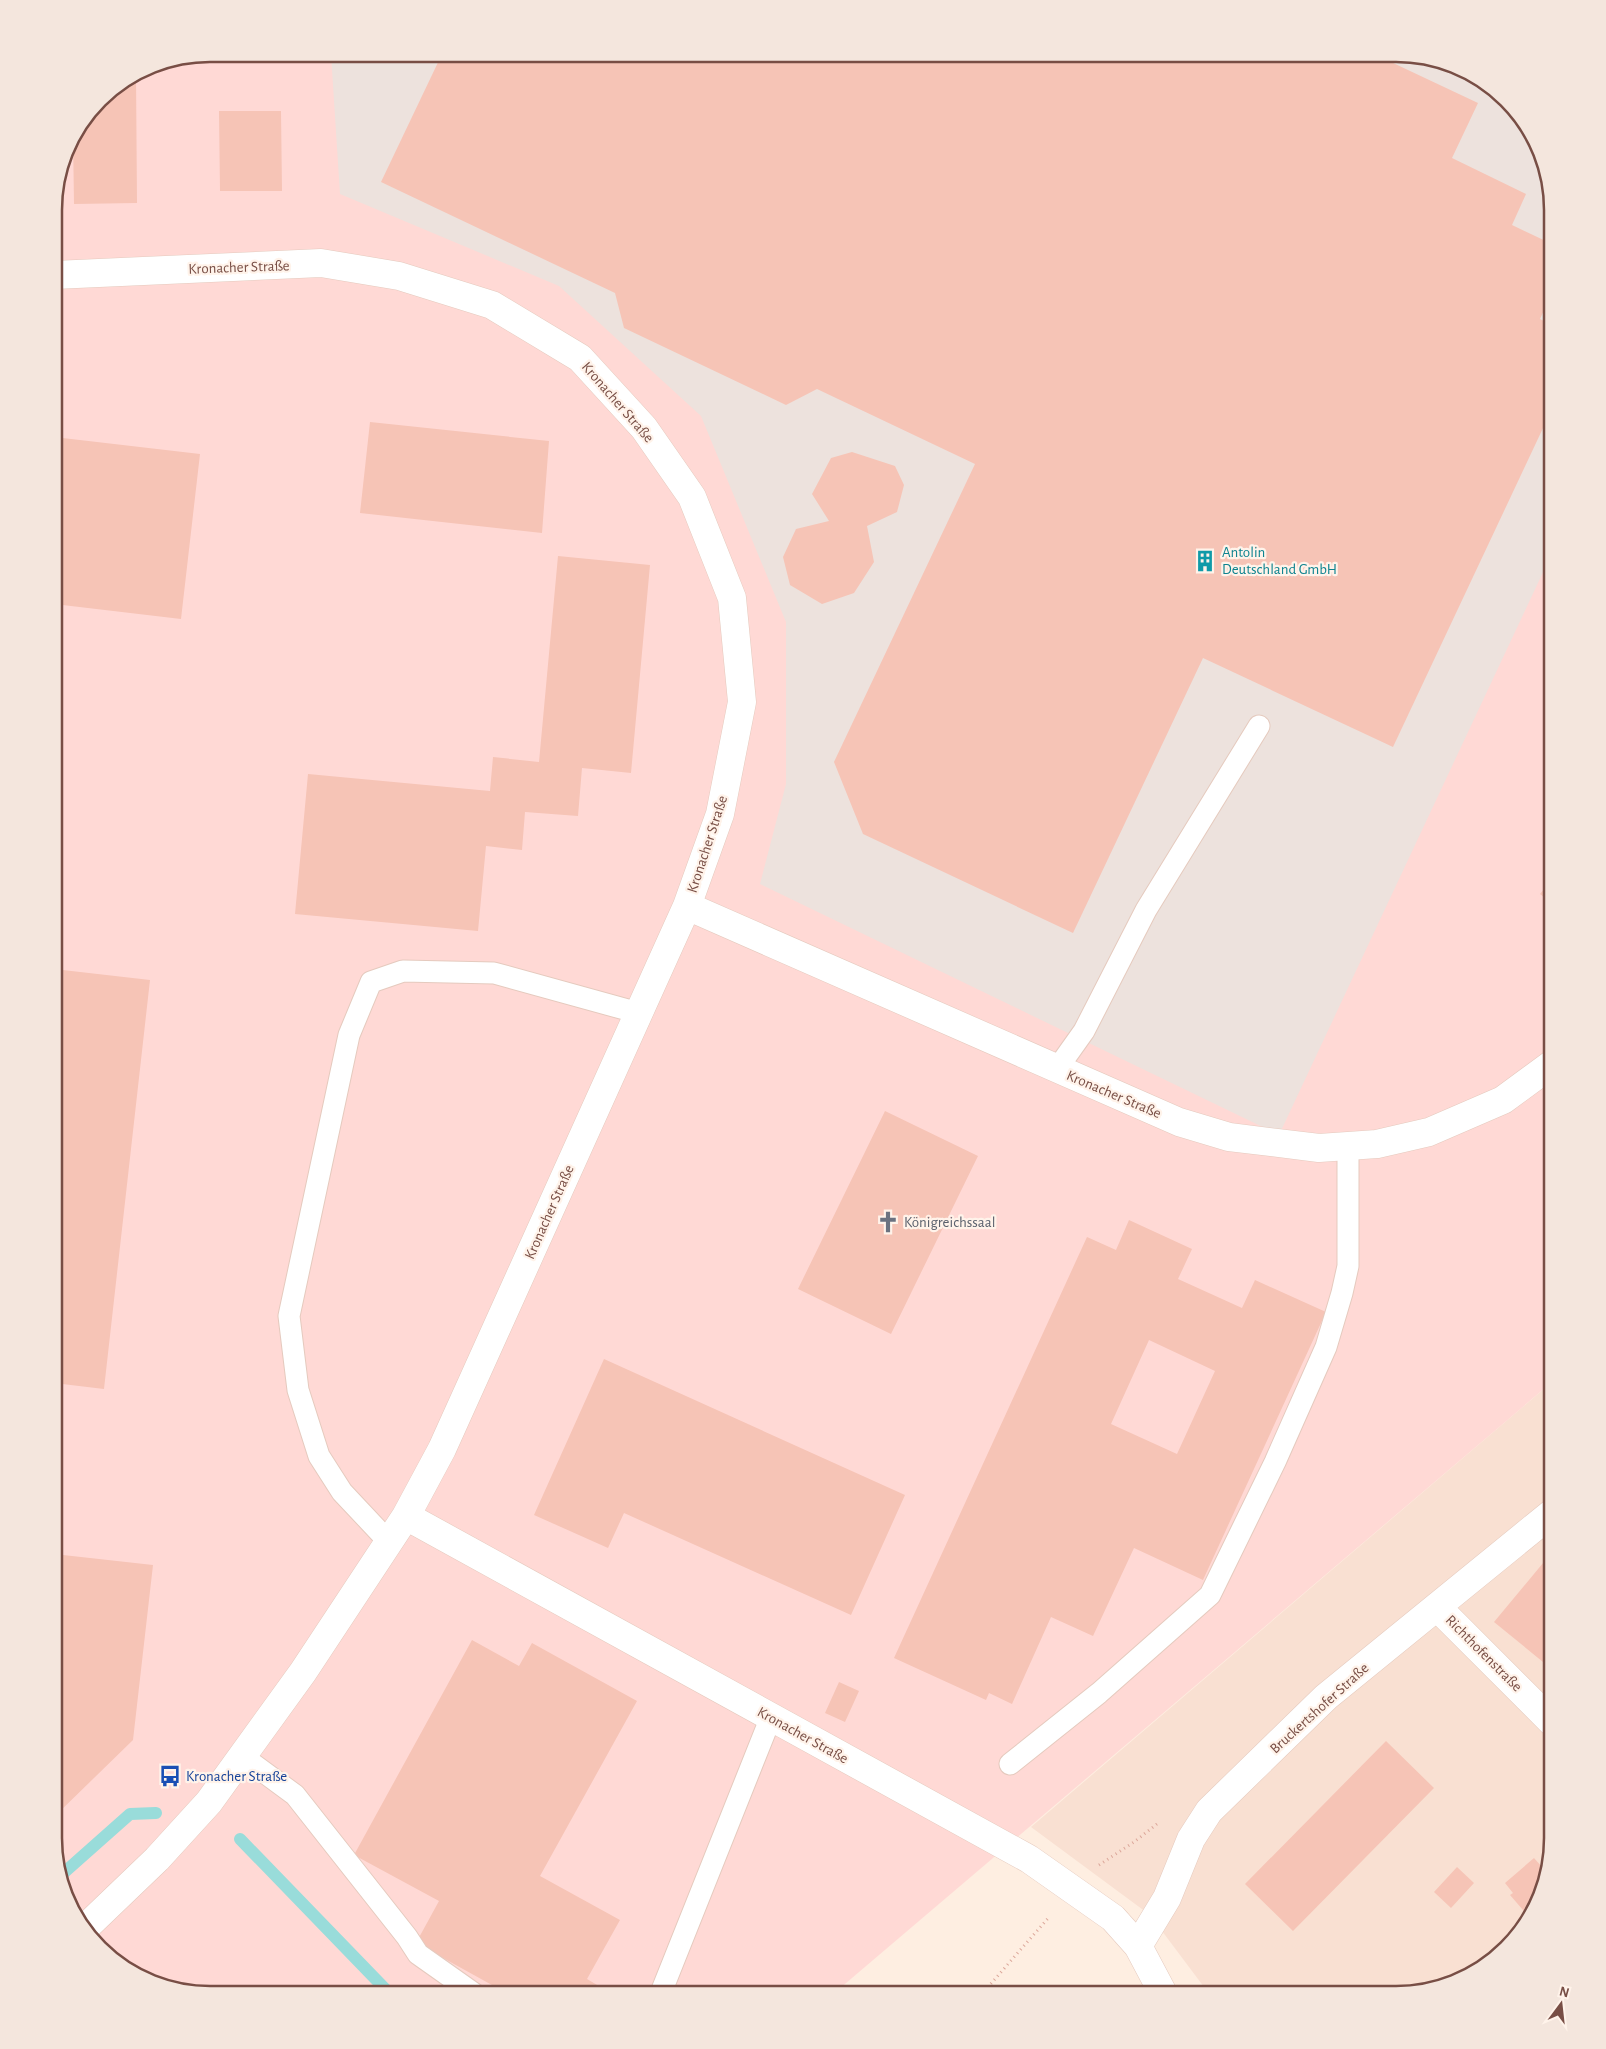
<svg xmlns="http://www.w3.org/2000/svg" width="1606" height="2049" viewBox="0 0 1606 2049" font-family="'Alegreya Sans',sans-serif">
<rect width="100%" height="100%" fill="#feeee1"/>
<path fill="#f9e0d2" d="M 1552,1382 L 1552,1839 L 1531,1917 L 1482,1969 L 1436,1990 L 1396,1995 L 1210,1995 L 1150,1915 L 1031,1827 Z"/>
<path fill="#ffd9d5" d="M 211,54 L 1405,54 L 1474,75 L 1526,124 L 1547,170 L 1552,211 L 1552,1382 L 832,1995 L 210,1995 L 132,1974 L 80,1925 L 59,1879 L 54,1838 L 54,200 L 70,141 L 107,93 L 151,66 Z"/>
<path fill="#ede2dd" d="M 331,54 L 1405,54 L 1474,75 L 1526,124 L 1547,170 L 1552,211 L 1552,553 L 1279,1135 L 760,884 L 786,784 L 786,622 L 701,416 L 559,286 L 340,194 Z"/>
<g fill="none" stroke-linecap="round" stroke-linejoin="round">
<path stroke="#99dcda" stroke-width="12" d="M 240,1839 L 391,1995
M 59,1877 L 130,1814 L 156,1813"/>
</g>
<path fill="#f6c4b6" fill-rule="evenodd" d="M 442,54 L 1374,54 L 1478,103 L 1452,158 L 1526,194 L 1512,225 L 1552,244 L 1552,293 L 1540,319 L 1552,325 L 1552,409 L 1393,747 L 1203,658 L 1073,933 L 863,834 L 834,762 L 975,464 L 817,389 L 786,405 L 624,328 L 615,293 L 381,182 Z
M 136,75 L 137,203 L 74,204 L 73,137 L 107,93 Z
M 219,111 L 281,111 L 282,191 L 220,191 Z
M 370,422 L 549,441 L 542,533 L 360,513 Z
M 54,437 L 200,454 L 181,619 L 54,604 Z
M 852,452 L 895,466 L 904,485 L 897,512 L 867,526 L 874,562 L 854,593 L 822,604 L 790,585 L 783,557 L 796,529 L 829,521 L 812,494 L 831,458 Z
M 558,556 L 650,565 L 631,773 L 582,768 L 578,816 L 525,812 L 522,850 L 486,846 L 478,931 L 295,914 L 308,774 L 490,791 L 493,757 L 539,762 Z
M 1552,879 L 1552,904 L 1540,894 Z
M 54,969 L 150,980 L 104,1389 L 54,1383 Z
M 885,1111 L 978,1156 L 891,1334 L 798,1289 Z
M 1129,1220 L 1192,1249 L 1178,1279 L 1242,1308 L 1255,1280 L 1326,1312 L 1203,1580 L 1134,1548 L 1093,1636 L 1051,1617 L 1012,1704 L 989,1693 L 986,1700 L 894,1658 L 1087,1237 L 1116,1250 ZM 1149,1340 L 1215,1371 L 1177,1454 L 1111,1424 Z
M 604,1359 L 905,1495 L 851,1615 L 624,1513 L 608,1548 L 534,1515 Z
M 54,1554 L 153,1565 L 133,1740 L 54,1817 Z
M 1548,1557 L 1552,1560 L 1552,1650 L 1543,1662 L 1494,1622 Z
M 472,1640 L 519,1666 L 532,1643 L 637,1701 L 540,1876 L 620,1920 L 587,1979 L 609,1992 L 607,1995 L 510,1995 L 416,1943 L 439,1901 L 354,1855 Z
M 1552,1666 L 1552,1682 L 1544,1676 Z
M 839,1682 L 859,1691 L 845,1722 L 825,1713 Z
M 1386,1741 L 1434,1788 L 1293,1931 L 1245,1884 Z
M 1534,1858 L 1542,1867 L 1546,1863 L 1530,1918 L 1510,1895 L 1513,1893 L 1505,1883 Z
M 1457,1867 L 1474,1883 L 1451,1908 L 1434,1892 Z"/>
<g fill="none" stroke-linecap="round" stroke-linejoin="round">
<g stroke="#e5cabe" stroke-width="23">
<path id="lane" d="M 1057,1069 L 1084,1031 L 1146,910 L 1259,726
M 389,1542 L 342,1492 L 319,1456 L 298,1390 L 289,1316 L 349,1035 L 371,982 L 403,971 L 494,973 L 639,1013
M 242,1756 L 295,1795 L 407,1937 L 418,1954 L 476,1995
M 1010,1764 L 1099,1693 L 1210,1595 L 1275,1462 L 1326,1347 L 1342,1293 L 1348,1266 L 1348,1145
M 660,1995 L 771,1717"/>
</g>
<g stroke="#e5cabe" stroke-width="29">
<path id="street" d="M 54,275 L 321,263 L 399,276 L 492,305 L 580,358 L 644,428 L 692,497 L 732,598 L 742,702 L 720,814 L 687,906 L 442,1449 L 406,1516 L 303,1672 L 209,1802 L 157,1859 L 84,1929
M 687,906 L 1179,1122 L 1229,1137 L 1319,1148 L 1377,1144 L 1429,1132 L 1503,1100 L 1552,1064
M 406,1516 L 1029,1859 L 1113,1918 L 1138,1946 L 1164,1995
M 1437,1607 L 1552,1722
M 1138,1946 L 1167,1898 L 1191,1839 L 1209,1811 L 1326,1697 L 1552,1513"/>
</g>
<path stroke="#dba699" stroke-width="3" stroke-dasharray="1 4" stroke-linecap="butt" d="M 1099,1865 L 1134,1842 L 1157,1824
M 981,1995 L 1050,1916"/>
<use href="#lane" stroke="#fff" stroke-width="21"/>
<use href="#street" stroke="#fff" stroke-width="28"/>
</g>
<defs>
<g id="building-bare" transform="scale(1.725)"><path d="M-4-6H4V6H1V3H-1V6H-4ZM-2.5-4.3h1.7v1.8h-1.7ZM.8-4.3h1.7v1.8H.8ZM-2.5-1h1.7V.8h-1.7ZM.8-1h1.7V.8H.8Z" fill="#0f9aa8" stroke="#fff3ea" stroke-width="2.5" paint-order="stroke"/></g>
<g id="church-bare" transform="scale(1.725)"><path d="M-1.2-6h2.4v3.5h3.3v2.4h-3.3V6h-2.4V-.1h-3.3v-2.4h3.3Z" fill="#6b7280" stroke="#fff3ea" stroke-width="2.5" paint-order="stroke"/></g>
<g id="bus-bare" transform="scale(1.725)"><path d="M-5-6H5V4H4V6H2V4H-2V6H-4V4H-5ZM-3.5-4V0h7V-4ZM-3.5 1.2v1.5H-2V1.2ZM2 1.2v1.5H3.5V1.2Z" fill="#1a4fb4" stroke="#fff3ea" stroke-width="2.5" paint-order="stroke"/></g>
</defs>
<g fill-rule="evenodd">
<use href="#building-bare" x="1205" y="561"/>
<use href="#church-bare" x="888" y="1222"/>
<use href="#bus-bare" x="170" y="1776"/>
</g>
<g text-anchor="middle" stroke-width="4.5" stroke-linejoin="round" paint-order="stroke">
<g font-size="15" fill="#784e45" stroke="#fff3ea">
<text transform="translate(239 267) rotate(-2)" y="5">Kronacher Straße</text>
<text transform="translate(618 402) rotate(49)" y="5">Kronacher Straße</text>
<text transform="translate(707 844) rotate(-72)" y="5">Kronacher Straße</text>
<text transform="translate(1114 1094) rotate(23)" y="5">Kronacher Straße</text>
<text transform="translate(549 1212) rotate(-66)" y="5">Kronacher Straße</text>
<text transform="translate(1484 1653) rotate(45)" y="5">Richthofenstraße</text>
<text transform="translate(1319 1708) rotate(-42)" y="5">Bruckertshofer Straße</text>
<text transform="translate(803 1735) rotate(29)" y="5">Kronacher Straße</text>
</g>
<g font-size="15" fill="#0d838f" stroke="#fff3ea" text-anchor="start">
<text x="1222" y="557">Antolin<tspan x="1222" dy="17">Deutschland GmbH</tspan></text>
</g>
<g font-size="15" fill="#5b616d" stroke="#fff3ea" text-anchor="start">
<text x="904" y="1227">Königreichssaal</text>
</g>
<g font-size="15" fill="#164399" stroke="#fff3ea" text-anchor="start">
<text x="186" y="1781">Kronacher Straße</text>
</g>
</g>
<path d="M0 0H1606V2049H0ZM210 62H1396A148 148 0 0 1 1544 210V1838A148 148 0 0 1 1396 1986H210A148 148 0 0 1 62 1838V210A148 148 0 0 1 210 62Z" fill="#f4e6dd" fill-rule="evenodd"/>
<path fill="none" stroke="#784e45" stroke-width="2.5" d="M210 62H1396A148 148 0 0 1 1544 210V1838A148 148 0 0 1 1396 1986H210A148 148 0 0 1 62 1838V210A148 148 0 0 1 210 62Z"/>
<g transform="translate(1561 2004) rotate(15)" stroke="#fff3ea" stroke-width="4" paint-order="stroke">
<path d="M0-4L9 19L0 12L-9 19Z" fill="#784e45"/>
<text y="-8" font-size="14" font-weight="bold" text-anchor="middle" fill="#784e45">N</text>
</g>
</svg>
